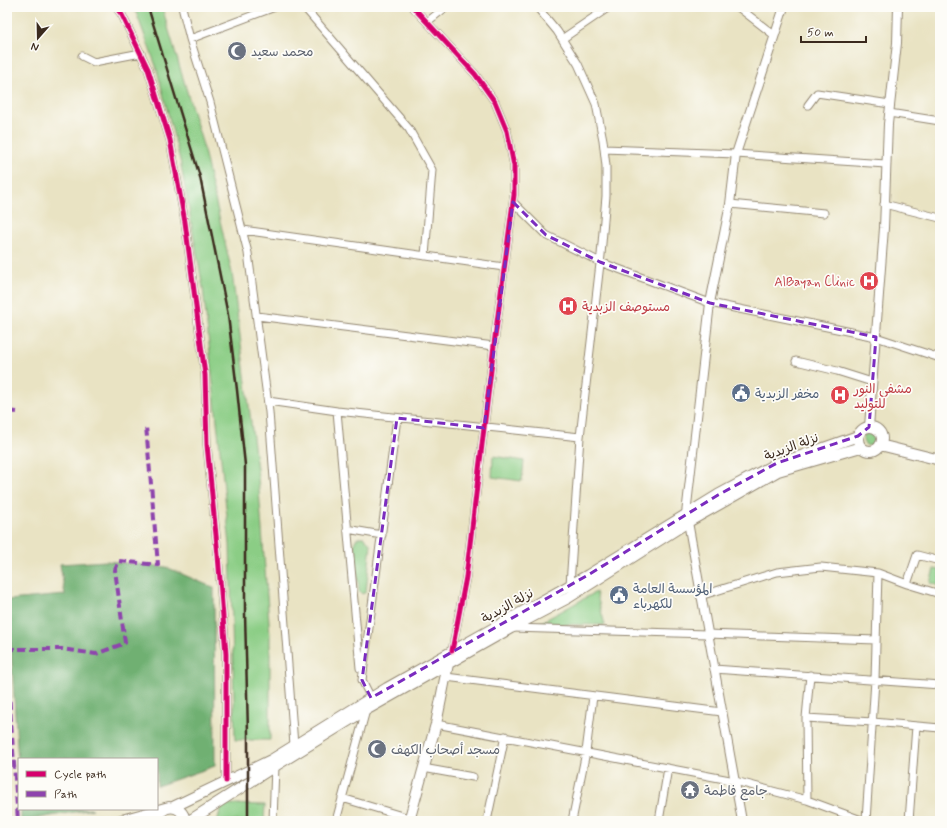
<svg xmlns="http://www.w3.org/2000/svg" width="947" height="828" viewBox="0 0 947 828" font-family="Mynerve,'Playpen Sans Arabic',sans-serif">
<rect width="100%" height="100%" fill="#fdfcf7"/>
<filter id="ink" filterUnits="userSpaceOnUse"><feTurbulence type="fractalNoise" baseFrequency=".025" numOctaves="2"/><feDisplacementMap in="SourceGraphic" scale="8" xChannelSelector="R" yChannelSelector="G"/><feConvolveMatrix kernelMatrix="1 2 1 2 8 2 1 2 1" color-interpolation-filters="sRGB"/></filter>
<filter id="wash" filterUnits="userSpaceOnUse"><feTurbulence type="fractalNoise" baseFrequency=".012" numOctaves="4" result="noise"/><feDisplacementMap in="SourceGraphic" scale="16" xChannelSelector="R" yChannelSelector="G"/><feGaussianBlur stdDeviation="0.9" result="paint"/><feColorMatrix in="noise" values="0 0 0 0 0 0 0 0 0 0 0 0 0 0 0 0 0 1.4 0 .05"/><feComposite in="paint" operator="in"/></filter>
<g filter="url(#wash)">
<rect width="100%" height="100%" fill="#e9e3c3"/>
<path fill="#8bcd85" stroke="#637c52" d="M 134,7 L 162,7 L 202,142 L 232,273 L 258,477 L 270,635 L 270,740 L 235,740 L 230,545 L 203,288 L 180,160 L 156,66 Z
M863 439a7 7 0 1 1 14 0a7 7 0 1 1-14 0Z
M 493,456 L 524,461 L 522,481 L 492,477 Z
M 360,537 L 364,537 L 371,545 L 366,592 L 362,594 L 359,591 L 354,544 L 356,539 Z
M 934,569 L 940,570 L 940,586 L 930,583 Z
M 596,592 L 605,625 L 538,624 Z
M 223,804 L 265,805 L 264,821 L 217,821 Z"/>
<path fill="#70b072" stroke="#566d48" d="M 106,561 L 166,567 L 214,588 L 215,766 L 157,786 L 157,759 L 19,759 L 19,779 L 8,600 L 65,595 L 60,564 Z
M 21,809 L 93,809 L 21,821 Z"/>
</g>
<g filter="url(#ink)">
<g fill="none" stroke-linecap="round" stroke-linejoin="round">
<g stroke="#928670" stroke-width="9">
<path id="minor" d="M 116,7 L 122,15 L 148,69 L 170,140 L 185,222 L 205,375 L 207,445 L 218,555 L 226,654 L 226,781
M 182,7 L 190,39 L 210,102 L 248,253 L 269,412 L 294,745
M 304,7 L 409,129 L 432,170 L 425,256
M 413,7 L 475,74 L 495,102 L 507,131 L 514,166 L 514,195 L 495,337 L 466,577 L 452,651
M 537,7 L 557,31 L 578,64 L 596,104 L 603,140 L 606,166 L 606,196 L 601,255 L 580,437 L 570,585
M 738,7 L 774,35
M 427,22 L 446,7
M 190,39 L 275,7
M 562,39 L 609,7
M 82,56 L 94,62 L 141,53
M 808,105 L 817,93 L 890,104
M 889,113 L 940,121
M 604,149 L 736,154 L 886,164
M 513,202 L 546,235 L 600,262 L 710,303 L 876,337 L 940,358
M 730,204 L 824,213
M 884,204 L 940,218
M 243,230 L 504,267
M 257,316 L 494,346
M 796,361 L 837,371 L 872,382
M 268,401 L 337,411 L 580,437
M 337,411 L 360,668
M 347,529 L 382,535
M 907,584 L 917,555 L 940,561
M 700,596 L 777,572 L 821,567 L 878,573 L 907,584 L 940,594
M 513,628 L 707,634 L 876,640
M 714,669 L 940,685
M 446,677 L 722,712
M 371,698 L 362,680 L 397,418
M 806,718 L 873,722 L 940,728
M 436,724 L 735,781 L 807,800 L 864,821
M 423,768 L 473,777
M 342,798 L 419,821
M 807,800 L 806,718 L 810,675
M 273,821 L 275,766
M 336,821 L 366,710
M 487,821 L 505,736
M 572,821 L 586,752 L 593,696
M 659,821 L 668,768
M 866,821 L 875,680 L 878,573
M 909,821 L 916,726"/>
</g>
<g stroke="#928670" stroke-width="10">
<path id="tertiary" d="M 869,427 L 884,228 L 888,124 L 897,43 L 898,7
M 686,514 L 710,303 L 730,204 L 736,154 L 784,7
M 688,522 L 742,821"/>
</g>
<g stroke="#928670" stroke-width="12">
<path id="secondary" d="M858 439a12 12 0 1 1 24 0a12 12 0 1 1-24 0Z
M 880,445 L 940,460
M 173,807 L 271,760 L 387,688 L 588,575 L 718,495 L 777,463 L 801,456 L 858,436
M 118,821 L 169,807
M 157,821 C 160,803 183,803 185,821
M 189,821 L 275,766 L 366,710 L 511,628 L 568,598 L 688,522 L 778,471 L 861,447
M 409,821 L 436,724 L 448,664"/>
</g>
<use href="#minor" stroke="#fff" stroke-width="7"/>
<use href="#tertiary" stroke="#fff" stroke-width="8"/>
<use href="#secondary" stroke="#fff" stroke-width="10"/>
<path stroke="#3b2a1e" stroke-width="2.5" d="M 148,7 L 200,177 L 228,315 L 237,390 L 245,465 L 245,614 L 248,733 L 248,821"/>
<path stroke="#8e44ad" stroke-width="4" stroke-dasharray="8 4" stroke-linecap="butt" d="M 7,403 L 8,411 L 17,412
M 7,649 L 62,649 L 96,654 L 125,643 L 115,570 L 119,561 L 158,565 L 146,426
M 7,665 L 18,821"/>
<g stroke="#fdfcf7" stroke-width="8">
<path id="cycleway" d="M 116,7 L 122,15 L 148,69 L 170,140 L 185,222 L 205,375 L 207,445 L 218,555 L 226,654 L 226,781
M 413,7 L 475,74 L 495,102 L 507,131 L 514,166 L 514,195 L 495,337 L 466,577 L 452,651"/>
</g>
<use href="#cycleway" stroke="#d6006c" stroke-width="5"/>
</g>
</g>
<path fill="none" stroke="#7b2cbf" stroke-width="3" stroke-dasharray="8 5" stroke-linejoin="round" d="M 513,202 L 546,235 L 600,262 L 710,303 L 876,337 L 869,427 L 858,436 L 777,463 L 718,495 L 588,575 L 371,698 L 362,680 L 397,418 L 484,428 Z"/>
<defs>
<g id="mosque-disc" transform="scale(1)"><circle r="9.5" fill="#6b7280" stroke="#fdfcf7"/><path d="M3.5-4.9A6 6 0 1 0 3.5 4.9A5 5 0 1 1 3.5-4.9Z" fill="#fff"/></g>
<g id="hospital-disc" transform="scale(1)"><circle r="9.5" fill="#e0444e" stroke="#fdfcf7"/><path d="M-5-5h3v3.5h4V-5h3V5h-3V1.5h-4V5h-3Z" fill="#fff"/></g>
<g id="civic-disc" transform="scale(1)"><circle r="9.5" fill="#5c6f8a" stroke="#fdfcf7"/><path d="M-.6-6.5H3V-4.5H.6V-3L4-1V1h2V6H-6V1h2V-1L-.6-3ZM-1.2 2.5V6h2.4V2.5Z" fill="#fff"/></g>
<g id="temple-disc" transform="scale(1)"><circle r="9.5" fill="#6b7280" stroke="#fdfcf7"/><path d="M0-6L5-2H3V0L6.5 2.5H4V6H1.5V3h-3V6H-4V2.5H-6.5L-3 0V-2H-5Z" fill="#fff"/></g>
</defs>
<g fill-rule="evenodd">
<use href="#mosque-disc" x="237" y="51"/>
<use href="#hospital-disc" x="869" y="281"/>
<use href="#hospital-disc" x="568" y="306"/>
<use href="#civic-disc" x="741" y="393"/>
<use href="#hospital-disc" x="840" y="395"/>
<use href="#civic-disc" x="619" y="595"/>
<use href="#mosque-disc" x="377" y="749"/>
<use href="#temple-disc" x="690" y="790"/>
</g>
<g text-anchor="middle" stroke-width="3.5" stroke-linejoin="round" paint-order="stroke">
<g font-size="13" fill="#5b616d" stroke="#fdfcf7" text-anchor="start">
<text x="251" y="56">محمد سعيد</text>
<text x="391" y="754">مسجد أصحاب الكهف</text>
<text x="704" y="795">جامع فاطمة</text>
</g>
<g font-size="13" fill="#be3a42" stroke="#fdfcf7" text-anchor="start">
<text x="855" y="286" text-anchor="end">AlBayan Clinic</text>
<text x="582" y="311">مستوصف الزبدية</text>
<text x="854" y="393">مشفى النور<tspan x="854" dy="15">للتوليد</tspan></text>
</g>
<g font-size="13" fill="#4e5e75" stroke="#fdfcf7" text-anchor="start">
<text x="755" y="398">مخفر الزبدية</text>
<text x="633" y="593">المؤسسة العامة<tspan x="633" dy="15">للكهرباء</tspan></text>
</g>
<g font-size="13" fill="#3b2a1e" stroke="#fdfcf7">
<text transform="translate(791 446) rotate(-20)" y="5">نزلة الزبدية</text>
<text transform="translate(507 605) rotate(-29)" y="5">نزلة الزبدية</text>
</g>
</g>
<rect width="947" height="828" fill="none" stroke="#fdfcf7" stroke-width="24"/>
<rect x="18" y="758" width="140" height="52" fill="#fdfcf7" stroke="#afa8a0"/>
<rect x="26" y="771" width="20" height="6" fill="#d6006c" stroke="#afa8a0"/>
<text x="54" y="778" font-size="12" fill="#3b2a1e">Cycle path</text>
<rect x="26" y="791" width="20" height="6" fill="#8e44ad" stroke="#afa8a0"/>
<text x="54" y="798" font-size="12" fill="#3b2a1e">Path</text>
<g transform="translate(38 38) rotate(200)" stroke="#fdfcf7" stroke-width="3" paint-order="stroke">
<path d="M0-3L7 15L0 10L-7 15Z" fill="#3b2a1e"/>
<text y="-6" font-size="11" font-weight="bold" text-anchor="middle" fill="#3b2a1e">N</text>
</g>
<path d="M801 36v6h65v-6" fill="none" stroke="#3b2a1e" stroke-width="2"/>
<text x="807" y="36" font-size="12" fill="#3b2a1e" stroke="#fdfcf7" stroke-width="3" paint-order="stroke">50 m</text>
</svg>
